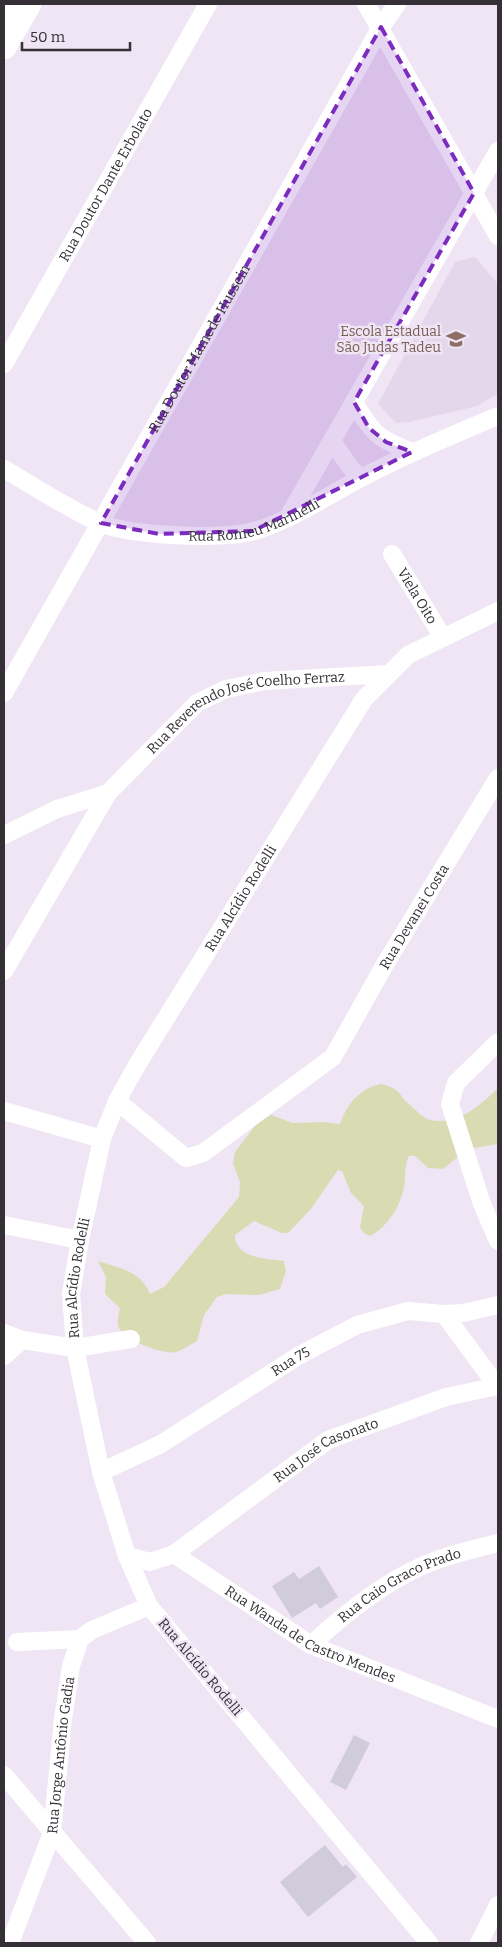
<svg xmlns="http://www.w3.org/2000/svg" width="502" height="1947" font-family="Bitter,serif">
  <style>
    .built { fill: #e5d7eb }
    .green { fill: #d9dbb2 }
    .building { fill: #d1ccdc }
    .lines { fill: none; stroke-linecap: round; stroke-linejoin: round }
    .street { stroke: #fff; stroke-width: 18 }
    .secondary { stroke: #fff; stroke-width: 25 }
    .primary { stroke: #fff; stroke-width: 28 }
    .marked { fill: #7b2cbf; fill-opacity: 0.2; stroke: #7b2cbf; stroke-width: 4; stroke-dasharray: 10 6; stroke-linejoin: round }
    .labels { text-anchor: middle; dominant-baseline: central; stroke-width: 5; stroke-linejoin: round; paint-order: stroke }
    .street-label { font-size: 14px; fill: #343036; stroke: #efe5f4 }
    .education-label { font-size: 14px; fill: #785e54; stroke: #efe5f4; text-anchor: end }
  </style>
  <rect width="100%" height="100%" fill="#efe5f4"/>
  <polygon class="built" points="475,257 498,284 498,393 477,406 409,422 396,423 378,404 455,262"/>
  <path class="green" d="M381,1084C404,1090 396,1094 411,1106C416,1110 424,1119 430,1120C457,1126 481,1105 498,1088V1144L468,1149L443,1169L428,1168L415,1156H409C404,1166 406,1176 404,1187C399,1209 389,1224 371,1236L365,1234L360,1228L364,1206L351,1193L342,1171L338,1170L310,1210L288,1233H282L254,1221L235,1235C235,1258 266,1259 284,1261L286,1271L280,1289L259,1295L226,1294L217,1297L204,1315L197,1341C191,1344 183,1350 176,1352C163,1355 124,1340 119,1328C116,1321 119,1315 120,1308L105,1294L106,1277L98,1261C121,1269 140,1270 150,1294L164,1287L239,1197L240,1182L233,1163L235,1152L258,1122L271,1115L293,1123L323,1122L340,1124C347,1104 360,1088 381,1084Z"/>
  <g class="building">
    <polygon points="319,1566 338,1597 320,1609 316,1603 292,1618 272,1586 294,1572 299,1579"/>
    <polygon points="354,1735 370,1743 346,1790 330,1782"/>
    <polygon points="325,1845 343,1867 346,1864 357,1877 308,1917 280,1882"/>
  </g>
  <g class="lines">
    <g class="street">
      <polyline points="366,4 498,236"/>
      <path id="s1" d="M4,364L208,4"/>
      <path d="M354,402C373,434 378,439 412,452"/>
      <polyline points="332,441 350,467 361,478"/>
      <path id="s2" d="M4,469C35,487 67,508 100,523C131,536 222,540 254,531C293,520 328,495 363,477C407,454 452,435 498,416"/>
      <polyline points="288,517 498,151"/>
      <path id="s3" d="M392,554L442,636"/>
      <path id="s4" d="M4,693L381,27L397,4"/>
      <path id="s5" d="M4,835L57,809L108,793L197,703L226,689L265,681L388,674"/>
      <polyline points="4,971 108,793"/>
      <polyline points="498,1042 456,1083 450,1104 482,1204 498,1241"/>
      <path id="s6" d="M117,1101L186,1158L203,1153L333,1057L384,966L498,778"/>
      <polyline points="4,1111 102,1139"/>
      <polyline points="4,1225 80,1240"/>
      <polyline points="444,1314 497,1386"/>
      <polyline points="4,1333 22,1340 75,1348 131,1339"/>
      <polyline points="4,1356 22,1340"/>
      <path id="s7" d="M101,1472L161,1444L298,1356L357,1325L408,1311L444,1314L463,1313L498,1305"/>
      <path id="s8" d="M174,1554L328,1440L446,1397L498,1386"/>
      <path id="s9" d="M127,1556L150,1562L174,1554L311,1645L498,1719"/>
      <polyline points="17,1642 80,1639"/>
      <path id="s10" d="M311,1645C344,1614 381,1584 424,1565C448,1555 473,1549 498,1543"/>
      <polyline points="4,1775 147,1943"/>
      <path id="s11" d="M10,1943L52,1833L63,1719L71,1666L80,1639L92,1630L149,1606"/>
      <path id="s12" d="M429,1943L149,1606L127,1556L101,1472L75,1348L71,1294L80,1240L102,1139L117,1101L137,1065L364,699L408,655L498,611"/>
      <polyline points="479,1943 498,1905"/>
    </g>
    <polyline class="secondary" points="4,47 29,4"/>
    <polyline class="primary" points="4,10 9,4"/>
  </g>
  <path class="marked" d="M381,27L474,193L354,402L369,428L386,442L412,452L253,531L159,534L101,523Z"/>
  <defs>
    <symbol id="school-bare" viewBox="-9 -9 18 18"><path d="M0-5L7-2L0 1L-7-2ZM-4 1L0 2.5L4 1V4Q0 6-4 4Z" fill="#8d6e63" stroke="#efe5f4" stroke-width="2.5" paint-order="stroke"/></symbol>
  </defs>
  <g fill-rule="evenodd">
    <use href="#school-bare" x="442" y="325" width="28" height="28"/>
  </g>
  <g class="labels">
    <g class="street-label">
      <text stroke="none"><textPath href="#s1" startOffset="206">Rua Doutor Dante Erbolato</textPath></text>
      <text stroke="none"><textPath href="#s4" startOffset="396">Rua Doutor Mamede Hussein</textPath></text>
      <text stroke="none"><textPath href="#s2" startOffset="268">Rua Romeu Marinelli</textPath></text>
      <text stroke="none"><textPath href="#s3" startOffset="49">Viela Oito</textPath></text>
      <text stroke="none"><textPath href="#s5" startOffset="281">Rua Reverendo José Coelho Ferraz</textPath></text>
      <text stroke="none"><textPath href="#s12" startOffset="1198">Rua Alcídio Rodelli</textPath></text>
      <text stroke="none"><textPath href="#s6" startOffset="431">Rua Devanei Costa</textPath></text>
      <text stroke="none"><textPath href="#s12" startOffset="778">Rua Alcídio Rodelli</textPath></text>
      <text stroke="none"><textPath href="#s7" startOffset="220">Rua 75</textPath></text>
      <text stroke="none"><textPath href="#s8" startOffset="185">Rua José Casonato</textPath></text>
      <text stroke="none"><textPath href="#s10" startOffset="108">Rua Caio Graco Prado</textPath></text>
      <text stroke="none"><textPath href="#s9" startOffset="208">Rua Wanda de Castro Mendes</textPath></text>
      <text transform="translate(200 1667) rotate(50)">Rua Alcídio Rodelli</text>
      <text stroke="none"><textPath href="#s11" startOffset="196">Rua Jorge Antônio Gadia</textPath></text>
    </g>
    <g class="education-label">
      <text x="441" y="331">Escola Estadual<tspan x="441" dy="16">São Judas Tadeu</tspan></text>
    </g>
  </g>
  <rect width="502" height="1947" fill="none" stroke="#343036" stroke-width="10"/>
  <path d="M22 42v8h108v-8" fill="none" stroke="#343036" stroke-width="2.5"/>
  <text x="30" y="42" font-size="15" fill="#343036" stroke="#efe5f4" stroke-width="4" paint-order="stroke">50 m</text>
</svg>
